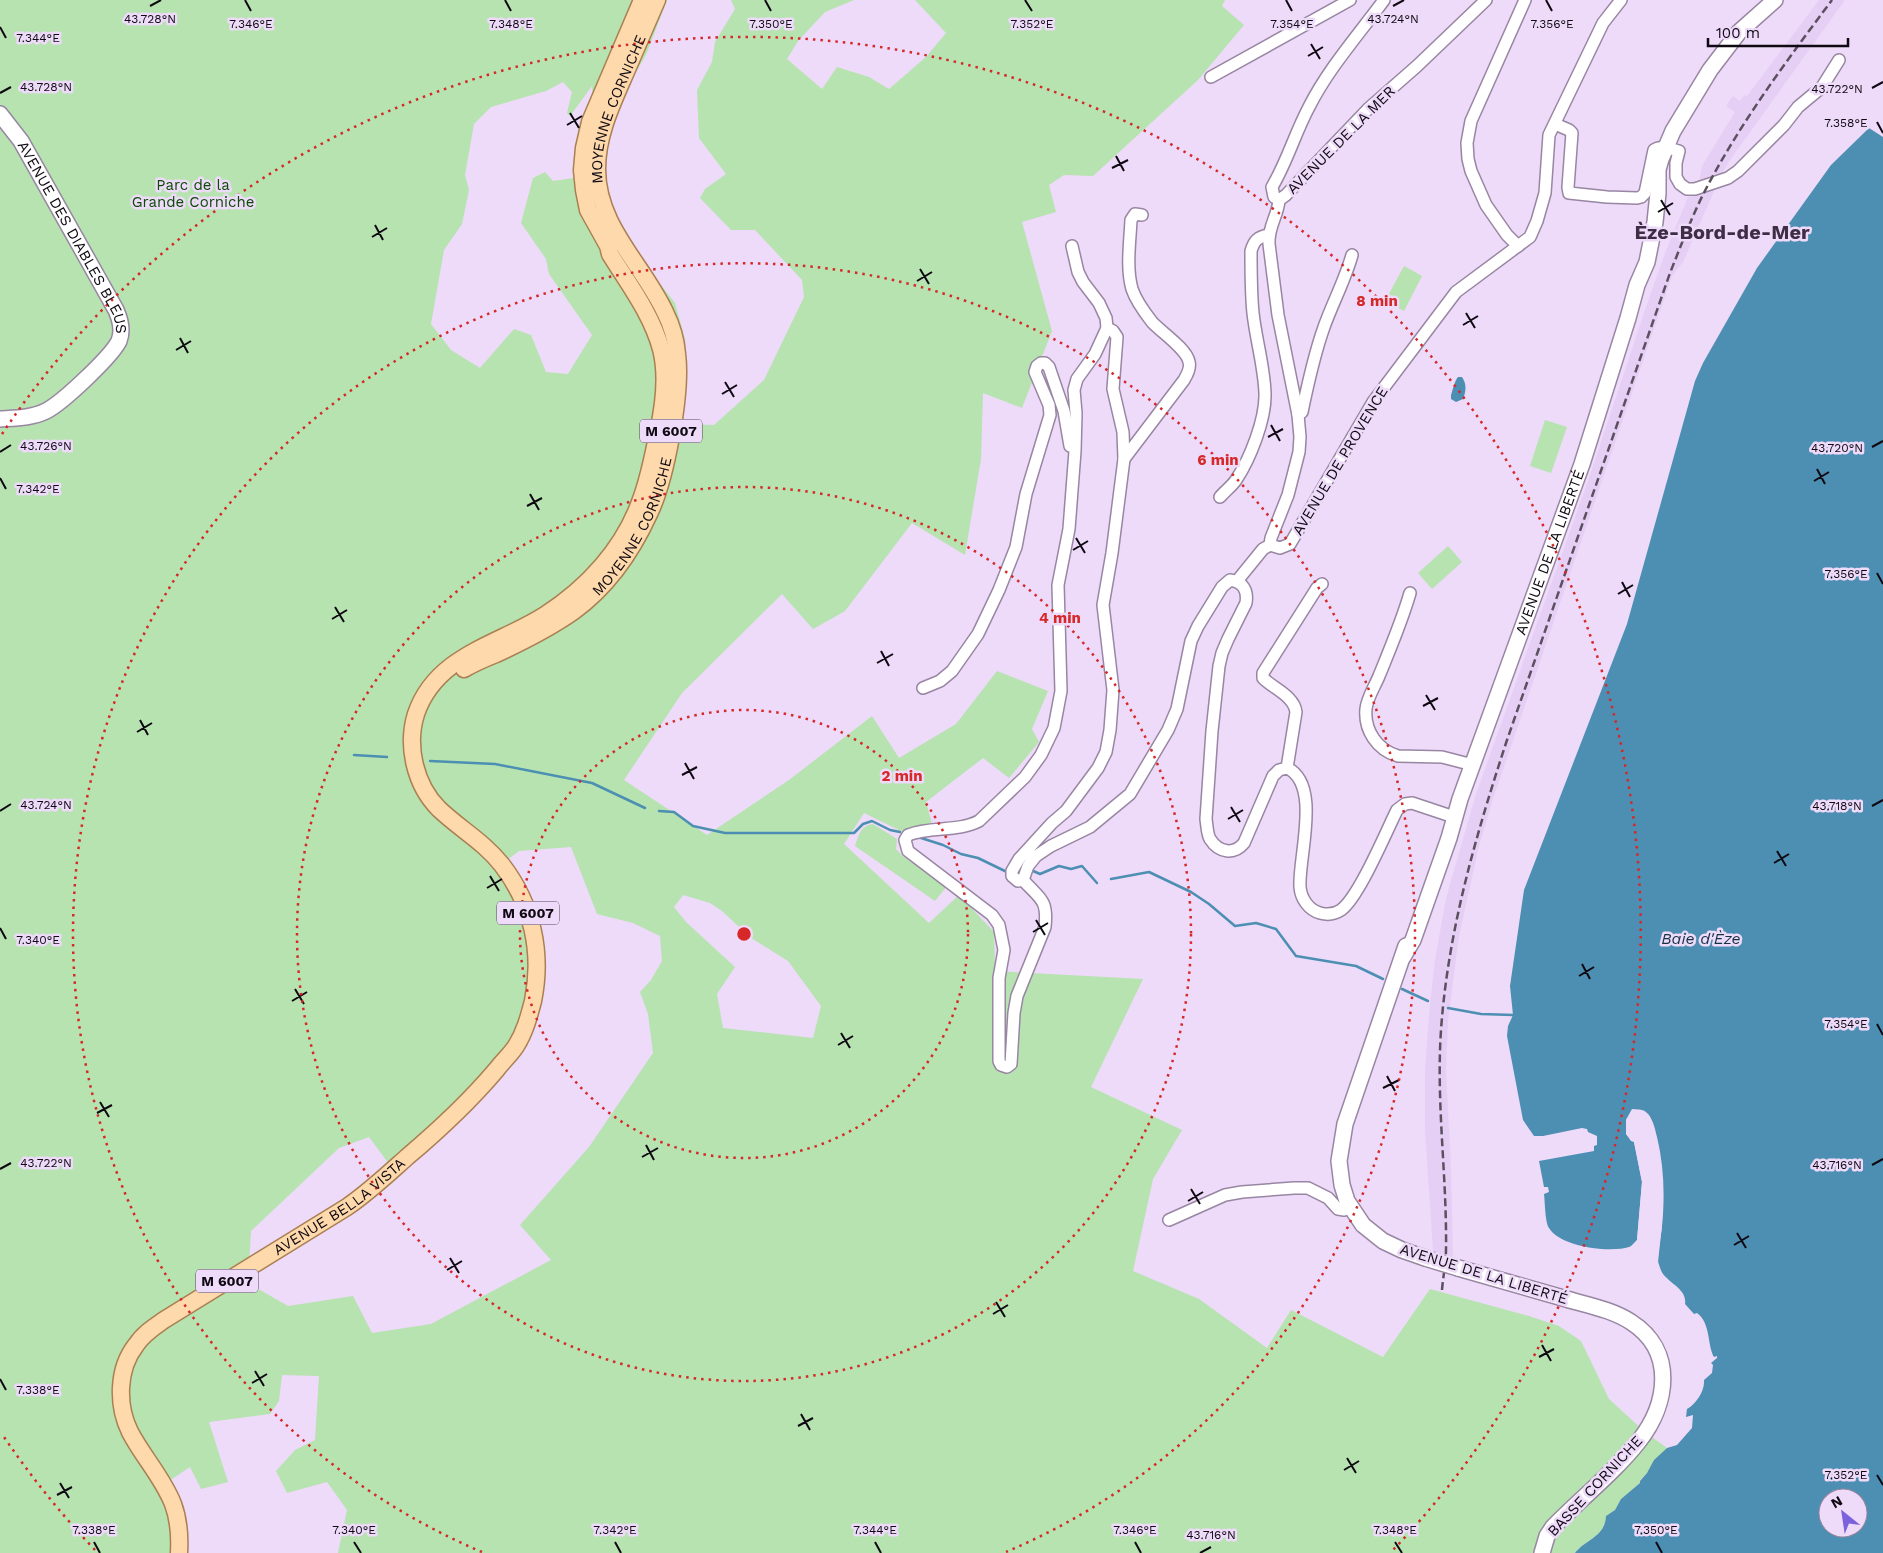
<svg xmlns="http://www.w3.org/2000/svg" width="1883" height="1553" font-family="'Work Sans',sans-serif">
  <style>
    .built { fill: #e6cff5 }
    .green { fill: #b6e3b0; fill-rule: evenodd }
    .water { fill: #4c8fb2; fill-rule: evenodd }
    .pier { fill: #eedaf9 }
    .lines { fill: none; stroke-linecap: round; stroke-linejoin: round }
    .stream { stroke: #4c8fb2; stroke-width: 2.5 }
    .minor-casing { stroke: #9886a2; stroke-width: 14 }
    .secondary-casing { stroke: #9886a2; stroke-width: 18 }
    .primary-casing { stroke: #aa7f52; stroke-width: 19 }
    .minor { stroke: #fff; stroke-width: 11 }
    .secondary { stroke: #fff; stroke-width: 15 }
    .primary { stroke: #fed9ac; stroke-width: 16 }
    .rail { stroke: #5b5060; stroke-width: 2.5; stroke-dasharray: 8 4; stroke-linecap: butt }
    .secondary-bridge-casing { stroke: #9886a2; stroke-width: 18; stroke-linecap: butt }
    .secondary-bridge { stroke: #fff; stroke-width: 15 }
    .ticks { fill: none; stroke: #0f0912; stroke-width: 2 }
    .ring { fill: none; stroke: #d62828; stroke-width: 2.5; stroke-dasharray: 2.5 5 }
    .labels { text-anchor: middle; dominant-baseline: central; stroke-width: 5; stroke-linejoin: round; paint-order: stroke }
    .shield { fill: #eedaf9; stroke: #524857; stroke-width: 1 }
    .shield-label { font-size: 14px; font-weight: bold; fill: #0f0912 }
    .street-label { font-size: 15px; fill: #0f0912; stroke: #eedaf9 }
    .park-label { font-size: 15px; fill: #0b4b04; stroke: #eedaf9 }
    .water-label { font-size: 16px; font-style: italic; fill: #133242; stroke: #eedaf9 }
    .district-label { font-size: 20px; font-weight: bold; fill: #3d2e46; stroke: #eedaf9 }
    .ticks-label { font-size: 12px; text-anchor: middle; fill: #0f0912; stroke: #eedaf9; stroke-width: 5; stroke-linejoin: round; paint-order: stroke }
    .centre { fill: #d62828; stroke: #eedaf9; stroke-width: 2.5 }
    .ring-label { font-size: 15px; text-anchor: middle; font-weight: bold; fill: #d62828; stroke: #eedaf9; stroke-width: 5; stroke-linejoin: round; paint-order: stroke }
  </style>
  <rect width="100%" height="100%" fill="#eedaf9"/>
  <g class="built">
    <polygon points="1819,0 1845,0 1730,160 1719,178 1696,184 1700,178 1702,166 1735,112 1726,106 1733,96 1740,101 1744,95 1747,96"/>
    <polygon points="1715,189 1683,262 1672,276 1492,802 1479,846 1459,936 1448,1021 1446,1070 1451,1168 1453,1257 1433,1251 1425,1130 1425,1072 1429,1014 1435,960 1446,898 1476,794 1588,481 1650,295 1667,248 1688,197"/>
  </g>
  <g class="green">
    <path d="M0,0H667L646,55L618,103L610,128L606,154V185L612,217L623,236L675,303L685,339L686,385L678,424L714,425L764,380L804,297L802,280L755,230H731L700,198L705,189L726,174L699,138L697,90L712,62L715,42L735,9L731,0H854L825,12L798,41L787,59L822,89L837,67L869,77L889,89L926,57L946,33L915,0H1225L1222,6L1244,25L1198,80L1093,176L1064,175L1049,185L1056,212L1022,222L1052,331L1022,408L983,393L981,459L965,555L912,523L845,611L813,629L782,594L682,693L624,780L707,835L789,780L872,716L899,758L956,724L997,671L1048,691L1032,729L1039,742L1009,778L983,758L926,802L932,824L903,832L864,813L844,844L929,923L959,895L994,932L995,971L1143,979L1091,1087L1182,1130L1153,1179L1133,1271L1199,1299L1267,1348L1291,1310L1383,1357L1430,1289L1529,1316L1559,1326L1581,1341L1609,1399L1645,1432L1667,1448L1654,1461L1647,1473L1640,1480V1483L1621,1499L1615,1510L1606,1516C1605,1537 1586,1539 1575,1553H338L347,1510L327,1482L287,1493L276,1471L295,1450L315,1440L319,1376L282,1375L279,1401L270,1414L209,1422L228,1482L201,1489L190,1467L157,1489L171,1524L170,1553H0ZM563,82L572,92L567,113L570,116L592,86L593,101L578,135L574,178L553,181L545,172L533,178L521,223L546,259L549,274L592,335L568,374L546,372L531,335L514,329L480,368L451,350L431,324L444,250L462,224L469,190L465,175L474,124L491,107L546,91ZM571,847L597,914L633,923L660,936L662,961L651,980L640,992L648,1014L653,1053L589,1147L520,1225L551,1260L431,1324L372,1333L353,1296L288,1306L248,1283L251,1231L339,1148L369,1137L389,1164C424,1133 459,1102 490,1067C497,1059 505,1052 510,1044C537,1004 536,938 515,897C510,887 502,878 495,869L519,851ZM683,895L710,903L722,911L751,938L788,961L821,1006L813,1038L723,1028L717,994L735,967L686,922L674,907Z"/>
    <polygon points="1404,266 1422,276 1404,311 1385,301"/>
    <polygon points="1545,420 1567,427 1551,473 1530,466"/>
    <polygon points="1448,546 1462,562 1432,589 1418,573"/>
    <path d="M873,824L897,839L896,849L904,857L947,886L935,901L855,846C859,835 860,826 873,824Z"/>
  </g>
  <g class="water">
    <path d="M1869,128L1883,137V1553H1575C1586,1539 1605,1537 1606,1516L1615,1510L1621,1499L1640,1483V1481L1647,1473L1654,1460L1667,1448L1677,1445L1692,1428L1693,1415L1686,1417L1687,1409C1696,1404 1705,1391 1704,1380L1712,1373L1713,1365L1711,1363L1717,1358V1356L1714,1357C1707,1345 1711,1323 1697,1313L1694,1314L1685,1304C1688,1285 1658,1282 1658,1260C1658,1249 1661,1237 1662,1226C1665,1196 1664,1166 1657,1137C1655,1129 1653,1118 1646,1112C1642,1109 1637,1110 1632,1110L1626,1120V1134L1634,1142L1642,1182L1637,1240C1635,1243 1633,1246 1629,1247C1610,1253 1560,1247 1549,1228C1545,1222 1545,1202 1544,1194L1549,1192L1548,1187H1544L1539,1161L1594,1151V1146L1597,1145V1136L1588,1132L1587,1129L1582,1128L1543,1136H1534L1523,1120L1507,1036L1508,1026L1513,1015L1510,986L1524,890L1627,624L1695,381L1703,363L1757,268L1831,165ZM1828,1498H1858V1528H1828Z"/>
    <path d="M1458,377H1462C1467,384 1466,392 1463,399L1456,402L1451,399V395C1453,389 1455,380 1458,377Z"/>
  </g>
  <polygon class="pier" points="1632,1109 1642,1110 1649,1115 1658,1143 1663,1184 1662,1225 1658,1262 1663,1276 1660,1275 1655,1262 1660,1225 1661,1184 1659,1160 1650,1123 1647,1116 1641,1112 1633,1112 1628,1120 1629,1133 1636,1142 1644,1182 1640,1240 1634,1247 1630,1247 1637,1240 1642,1182 1634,1142 1631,1141 1626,1134 1626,1120"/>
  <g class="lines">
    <g class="stream">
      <polyline points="354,755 387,757"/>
      <polyline points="430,761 495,764 592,783 645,808"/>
      <polyline points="659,811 674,812 693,826 725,833 854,833 863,824 872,821 890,830 900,832"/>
      <polyline points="918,837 943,845 961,854 978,858 1009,873"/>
      <polyline points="1031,870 1040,874 1059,866 1071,869 1082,866 1097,883"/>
      <polyline points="1111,879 1149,872 1191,892 1209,904 1235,926 1256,923 1276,929 1296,956 1356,966 1383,979"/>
      <polyline points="1402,989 1428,1001"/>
      <polyline points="1448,1008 1481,1014 1513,1015"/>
    </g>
    <defs>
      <g id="minor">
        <path d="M1384,0C1359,34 1328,69 1309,107C1295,133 1287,162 1272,187L1274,197L1279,200L1286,195L1368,109L1417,66L1486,0"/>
        <polyline points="1211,77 1350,0"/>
        <path d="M1555,124L1569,130L1572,133L1568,187L1569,193L1607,197L1637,198L1641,197L1645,193L1654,150C1662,145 1670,149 1679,151L1676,163V177L1680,184L1687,189H1695L1728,178L1738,171L1784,125L1798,107L1822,87L1839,60"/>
        <path d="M1279,200C1278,216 1268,226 1269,244L1278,315L1298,415L1300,437L1299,452L1288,495L1271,538L1270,545L1280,548L1290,544L1373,402L1456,292L1530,237L1537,221L1545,193L1549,135L1603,23L1621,0"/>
        <polyline points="1518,246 1507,235 1486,205 1471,171 1468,159 1467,143 1471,121 1525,0"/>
        <path d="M1107,328L1113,331L1117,337L1113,389L1123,432L1124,459L1112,553L1103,605L1113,690L1110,730L1106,752L1098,768L1066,811L1052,823L1019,859L1012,871V876L1018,881L1023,880L1028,866L1036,856L1051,846L1090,827L1130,794L1168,730L1177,709L1191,641L1198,626L1222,587L1230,580C1243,582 1248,590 1246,603L1228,639L1222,653L1219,666L1212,731L1206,819C1207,825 1207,834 1210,839C1219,853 1234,855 1244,843L1273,776L1279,770L1287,768C1322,784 1298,858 1300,887C1301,899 1309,910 1320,913C1327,915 1335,914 1341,910C1359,897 1386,832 1397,810L1405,804L1412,803L1454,817"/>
        <path d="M1298,415L1302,412C1308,383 1314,355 1324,327C1333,302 1345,280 1352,255"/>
        <path d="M1124,459L1184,380C1187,375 1191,368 1189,362C1187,349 1161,332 1152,322C1145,313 1136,301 1132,289C1126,268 1130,242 1131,220L1135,214L1142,215"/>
        <path d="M1220,497C1225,491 1232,486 1236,480C1250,459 1266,419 1265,393C1264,366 1256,340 1253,313C1251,293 1251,272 1251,251C1254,241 1257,237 1269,235"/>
        <polyline points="1237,581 1263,549 1270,545"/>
        <path d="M1410,593C1402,621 1390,649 1379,676C1375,686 1367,698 1366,709C1364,730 1377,750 1398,756L1442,757L1473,765"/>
        <polyline points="923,688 940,681 952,671 978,634 999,590 1016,547 1026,494 1050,415 1049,405 1035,372 1037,366 1041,363 1045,363 1049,367 1064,411 1070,446"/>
        <path d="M1287,768L1296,712C1294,696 1274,689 1263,678V673L1317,588L1322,584"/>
        <path d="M1023,880C1040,899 1048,899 1045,927L1017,996L1014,1013L1011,1064L1007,1067L1001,1065L999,1061V978L1004,950L999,925L992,915L908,851L905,840L908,835C931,826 958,832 979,821L1025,777L1041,755L1054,728L1061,691L1058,585L1069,529L1075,451L1076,413L1074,390L1077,379L1095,354L1107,328L1106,318L1099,303L1083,282L1078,272L1072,246"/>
        <polyline points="1169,1220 1225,1195 1242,1192 1294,1188 1308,1188 1328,1198 1338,1209 1344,1210 1351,1208"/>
      </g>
      <g id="secondary">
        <path id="s1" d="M0,114L21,141L116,310C120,319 123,331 119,341C111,357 62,403 46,411C32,418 15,418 0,419"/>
        <polyline points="1655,180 1661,159 1673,131 1710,70 1739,32 1775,0"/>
        <polyline points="1406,946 1345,1124 1339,1161 1342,1185 1347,1201 1363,1225 1383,1241 1402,1250 1425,1258"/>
        <path id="s2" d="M1403,957L1413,940L1449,838L1460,799L1582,464L1628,318L1637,285L1647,262L1655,222L1658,193V172"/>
        <path d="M1458,1268C1493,1278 1528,1288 1563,1298C1586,1305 1611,1309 1631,1322C1676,1351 1668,1404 1639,1441C1614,1473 1581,1498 1553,1527L1547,1536L1542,1553"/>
      </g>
      <g id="primary">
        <path id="s3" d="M464,669C474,663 486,658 496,654C522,642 550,628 574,611C607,587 632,551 649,514C666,479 682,392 677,354C676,340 671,324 665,312C642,263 597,226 597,169C597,135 612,104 625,74C636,49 646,25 657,0"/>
        <path id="s4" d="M179,1553C180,1536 179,1520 173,1504C163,1478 143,1457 130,1432C117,1406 117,1369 136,1345C143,1334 154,1327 164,1320L347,1207C369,1192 388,1174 407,1157C439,1130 470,1101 497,1069C503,1061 511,1054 516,1046C525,1032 529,1016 533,1001C543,952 532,904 502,865C484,842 460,829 439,809C415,785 406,746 416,714C436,655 498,645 545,615C587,588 623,549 640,502C649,479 653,456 658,432C664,405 668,376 661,349C651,313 629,285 610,254L608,246L588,210L584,190L582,170L584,148L590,122L642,0"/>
      </g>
    </defs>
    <use href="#minor" class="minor-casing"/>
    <use href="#secondary" class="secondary-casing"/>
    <use href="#primary" class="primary-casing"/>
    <use href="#minor" class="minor"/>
    <use href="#secondary" class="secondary"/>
    <use href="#primary" class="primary"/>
    <path class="rail" d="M1442,1290C1443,1277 1446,1263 1446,1249C1447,1176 1436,1103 1441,1030C1448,930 1476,835 1507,740L1670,273C1682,243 1693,213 1708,185C1743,119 1788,59 1832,0"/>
    <defs>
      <polyline id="secondary-bridge" points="1425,1258 1458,1268"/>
    </defs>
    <use href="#secondary-bridge" class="secondary-bridge-casing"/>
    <use href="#secondary-bridge" class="secondary-bridge"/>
  </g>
  <path class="ticks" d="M245,0L251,11M505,0L511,11M765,0L771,11M1025,0L1032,11M1286,0L1292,11M1546,0L1552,11M150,6L161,0M1393,6L1404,0M0,27L6,38M1311,44L1320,59M1308,56L1323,47M1872,88L1883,82M0,93L11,87M570,113L579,128M1877,122L1883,133M567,125L582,116M1116,156L1124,171M1112,168L1128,160M1661,200L1670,215M1658,212L1673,203M375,225L383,240M372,237L387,228M920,269L929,284M917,281L932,272M1466,313L1475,328M1463,325L1478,316M180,338L188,353M176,350L191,341M725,382L734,397M722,394L737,385M1271,425L1280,441M1268,437L1283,429M1872,447L1883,441M0,452L11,445M1817,469L1825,484M0,478L6,489M1814,481L1829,472M530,494L539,510M527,506L542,498M1076,538L1085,553M1073,550L1088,541M1877,573L1883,584M1622,582L1630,597M1618,594L1633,585M335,607L344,622M332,619L347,610M881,651L889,666M877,663L893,654M1426,695L1435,710M1423,706L1438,698M140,720L148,735M137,732L152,723M685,763L694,779M682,775L697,767M1872,806L1883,800M1231,807L1240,822M0,811L11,804M1228,819L1243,810M1777,851L1786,866M1774,863L1789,854M490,876L499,891M487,888L502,879M1036,920L1045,935M0,928L6,939M1033,932L1048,923M1582,964L1590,979M1579,976L1594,967M295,989L304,1004M292,1001L307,992M1877,1024L1883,1035M841,1033L850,1048M838,1045L853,1036M1387,1076L1395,1091M1383,1088L1399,1080M100,1102L109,1117M97,1113L112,1105M646,1145L654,1160M642,1157L658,1148M1872,1165L1883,1159M0,1169L11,1163M1191,1189L1200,1204M1188,1201L1203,1192M1737,1233L1746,1248M1734,1245L1749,1236M450,1258L459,1273M447,1270L462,1261M996,1302L1005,1317M993,1314L1008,1305M1542,1345L1551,1361M1539,1357L1554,1349M255,1371L264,1386M0,1379L6,1390M252,1383L267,1374M801,1414L810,1430M798,1426L813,1418M1347,1458L1356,1473M1344,1470L1359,1461M1877,1475L1883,1485M60,1483L69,1498M57,1495L72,1487M94,1542L100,1553M354,1542L361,1553M615,1542L621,1553M875,1542L881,1553M1135,1542L1141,1553M1395,1542L1402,1553M1656,1542L1662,1553M1200,1553L1211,1547"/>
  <g class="ring">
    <circle cx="744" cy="934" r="224"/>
    <circle cx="744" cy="934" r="447"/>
    <path d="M482 1552A671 671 0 1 1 1006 1552"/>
    <path d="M95 1550A895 895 0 0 1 2 1434M2 434A895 895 0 1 1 1393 1550"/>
  </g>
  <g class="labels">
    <g class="shield">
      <rect x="640" y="419.5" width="62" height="23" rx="4"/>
      <rect x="497" y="901.5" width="62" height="23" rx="4"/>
      <rect x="196" y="1269.5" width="62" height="23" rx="4"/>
    </g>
    <g class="shield-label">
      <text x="671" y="431">M 6007</text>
      <text x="528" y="913">M 6007</text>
      <text x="227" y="1281">M 6007</text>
    </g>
    <g class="street-label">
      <text stroke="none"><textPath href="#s3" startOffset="680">MOYENNE CORNICHE</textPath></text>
      <text transform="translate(1341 140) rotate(-45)">AVENUE DE LA MER</text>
      <text stroke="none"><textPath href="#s1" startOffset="144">AVENUE DES DIABLES BLEUS</textPath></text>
      <text transform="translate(1340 461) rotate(-59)">AVENUE DE PROVENCE</text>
      <text stroke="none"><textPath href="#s3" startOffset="230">MOYENNE CORNICHE</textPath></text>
      <text stroke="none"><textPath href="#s2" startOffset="431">AVENUE DE LA LIBERTÉ</textPath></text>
      <text stroke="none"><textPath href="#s4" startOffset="472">AVENUE BELLA VISTA</textPath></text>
      <text transform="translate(1484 1274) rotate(17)">AVENUE DE LA LIBERTÉ</text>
      <text transform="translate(1595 1486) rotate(-47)">BASSE CORNICHE</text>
    </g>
    <g class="park-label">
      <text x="193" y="185">Parc de la<tspan x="193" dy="17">Grande Corniche</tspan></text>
    </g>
    <g class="water-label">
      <text x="1701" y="938">Baie d'Èze</text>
    </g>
    <g class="district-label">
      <text x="1722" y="232">Èze-Bord-de-Mer</text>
    </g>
  </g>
  <g class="ticks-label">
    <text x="150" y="23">43.728°N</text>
    <text x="1393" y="23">43.724°N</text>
    <text x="251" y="28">7.346°E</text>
    <text x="511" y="28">7.348°E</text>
    <text x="1032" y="28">7.352°E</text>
    <text x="771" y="28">7.350°E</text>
    <text x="1292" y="28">7.354°E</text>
    <text x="1552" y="28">7.356°E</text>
    <text x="38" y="42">7.344°E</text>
    <text x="46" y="91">43.728°N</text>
    <text x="1837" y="93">43.722°N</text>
    <text x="1846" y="127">7.358°E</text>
    <text x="46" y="450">43.726°N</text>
    <text x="1837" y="452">43.720°N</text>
    <text x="38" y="493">7.342°E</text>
    <text x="1846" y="578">7.356°E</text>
    <text x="46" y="809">43.724°N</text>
    <text x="1837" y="810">43.718°N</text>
    <text x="38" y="944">7.340°E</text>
    <text x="1846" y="1028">7.354°E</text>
    <text x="46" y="1167">43.722°N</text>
    <text x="1837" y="1169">43.716°N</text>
    <text x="38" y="1394">7.338°E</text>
    <text x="1846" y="1479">7.352°E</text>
    <text x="94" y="1534">7.338°E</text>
    <text x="354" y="1534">7.340°E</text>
    <text x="615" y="1534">7.342°E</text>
    <text x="875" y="1534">7.344°E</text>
    <text x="1135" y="1534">7.346°E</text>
    <text x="1395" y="1534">7.348°E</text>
    <text x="1656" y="1534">7.350°E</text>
    <text x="1211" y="1539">43.716°N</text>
  </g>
  <circle cx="744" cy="934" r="8" class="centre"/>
  <g class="ring-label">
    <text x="1377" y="306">8 min</text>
    <text x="1218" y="465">6 min</text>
    <text x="1060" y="623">4 min</text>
    <text x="902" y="781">2 min</text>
  </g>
  <g transform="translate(1843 1513) rotate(330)"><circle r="24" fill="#eedaf9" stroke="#95869d"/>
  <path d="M0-4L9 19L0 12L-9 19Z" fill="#7c61dc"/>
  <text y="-8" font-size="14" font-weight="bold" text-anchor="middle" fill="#0f0912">N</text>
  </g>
  <path d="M1708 38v8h140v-8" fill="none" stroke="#0f0912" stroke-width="2.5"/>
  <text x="1716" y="38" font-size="15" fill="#0f0912" stroke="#eedaf9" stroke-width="4" paint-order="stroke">100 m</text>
</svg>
